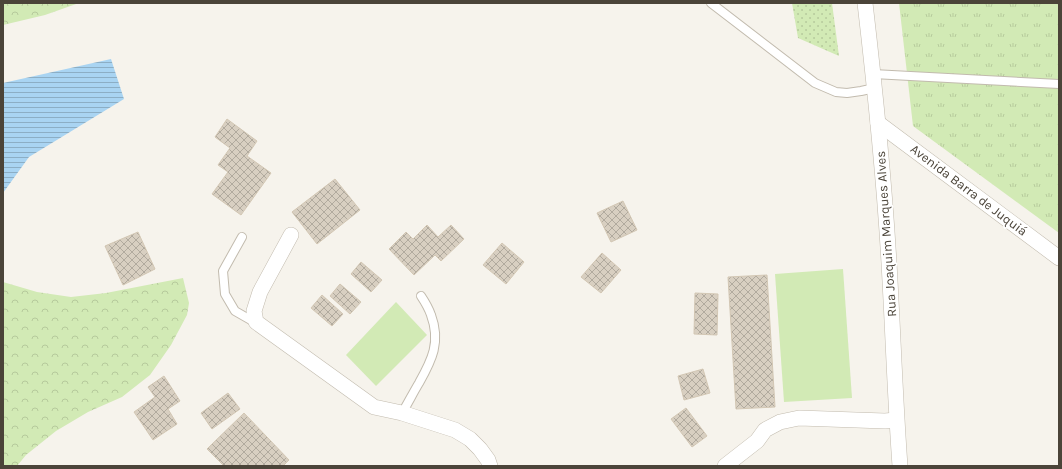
<svg xmlns="http://www.w3.org/2000/svg" width="1062" height="469" font-family="Karla,sans-serif">
  <style>
    .grass { fill: url(#grass-dots) }
    .forest { fill: url(#forest-crowns) }
    .park { fill: url(#park-tufts) }
    .garden { fill: #d2eab5 }
    .water { fill: url(#water-rules) }
    .building { fill: url(#building-cross-hatch); stroke: #d3c7b4 }
    .lines { fill: none; stroke-linecap: round; stroke-linejoin: round }
    .lane-casing { stroke: #c2bbae; stroke-width: 10 }
    .street-casing { stroke: #c2bbae; stroke-width: 16 }
    .lane { stroke: #fff; stroke-width: 8 }
    .street { stroke: #fff; stroke-width: 15 }
    .labels { text-anchor: middle; dominant-baseline: central; stroke-width: 3.5; stroke-linejoin: round; paint-order: stroke }
    .street-label { font-size: 13px; fill: #4b4439; stroke: #fff }
  </style>
  <defs>
    <pattern id="grass-dots" width="8" height="8" patternUnits="userSpaceOnUse"><rect width="8" height="8" fill="#d2eab5"/><path d="M2 2h.1M6 6h.1" fill="none" stroke="#b6ca9c" stroke-width="1.8" stroke-linecap="round"/></pattern>
    <pattern id="forest-crowns" width="20" height="18" patternUnits="userSpaceOnUse"><rect width="20" height="18" fill="#d2eab5"/><path d="M2 6a3 3 0 1 1 6 0M12 15a3 3 0 1 1 6 0" fill="none" stroke="#b6ca9c"/></pattern>
    <pattern id="park-tufts" width="24" height="20" patternUnits="userSpaceOnUse"><rect width="24" height="20" fill="#d2eab5"/><path d="M3 7l-1-3M5 7V3M7 7l1-3M15 17l-1-3M17 17v-4M19 17l1-3" fill="none" stroke="#b6ca9c"/></pattern>
    <pattern id="water-rules" width="6" height="5" patternUnits="userSpaceOnUse"><rect width="6" height="5" fill="#a9d4f2"/><path d="M0 2.5h6" fill="none" stroke="#8caec5"/></pattern>
    <pattern id="building-cross-hatch" width="8" height="8" patternUnits="userSpaceOnUse"><rect width="8" height="8" fill="#d8cfc1"/><path d="M0 0l8 8M0 8l8-8" fill="none" stroke="#b1aa9e"/></pattern>
  </defs>
  <rect width="100%" height="100%" fill="#f6f3ec"/>
  <polygon class="grass" points="792,3 832,3 839,56 798,38"/>
  <g class="forest">
    <polygon points="3,3 79,3 45,15 3,25"/>
    <polygon points="183,278 189,303 187,315 171,345 150,375 122,397 88,412 56,431 26,455 17,466 3,466 3,282 37,292 71,297 106,293"/>
  </g>
  <polygon class="park" points="899,3 1059,3 1059,233 913,126"/>
  <g class="garden">
    <polygon points="843,269 852,398 784,402 775,274"/>
    <polygon points="396,302 427,335 376,386 346,355"/>
  </g>
  <polygon class="water" points="111,59 124,99 29,157 3,193 3,83"/>
  <g class="building">
    <polygon points="227,119 257,141 247,156 271,173 241,215 212,194 228,172 218,165 230,148 215,137"/>
    <polygon points="335,179 360,210 317,244 292,212"/>
    <polygon points="623,201 637,230 611,242 597,213"/>
    <polygon points="427,225 438,237 451,225 464,239 441,261 435,255 414,275 389,249 406,232 413,239"/>
    <polygon points="138,232 155,269 123,285 105,246"/>
    <polygon points="502,243 524,262 506,284 483,265"/>
    <polygon points="602,253 621,270 601,293 581,277"/>
    <polygon points="361,262 382,280 371,292 351,274"/>
    <polygon points="767,275 775,407 736,409 728,277"/>
    <polygon points="340,284 361,302 350,314 330,296"/>
    <polygon points="695,293 718,294 717,335 694,334"/>
    <polygon points="322,295 343,314 332,326 311,308"/>
    <polygon points="703,369 710,393 684,400 678,376"/>
    <polygon points="164,376 180,401 168,409 177,424 153,440 134,412 155,397 148,387"/>
    <polygon points="228,393 240,409 212,429 201,413"/>
    <polygon points="686,408 707,436 692,447 671,419"/>
    <polygon points="244,413 289,460 283,466 224,466 207,449"/>
  </g>
  <g class="lines">
    <defs>
      <g id="lane">
        <polyline points="711,3 815,83 836,92 847,93 861,91 875,88"/>
        <polyline points="873,74 1059,84"/>
        <polyline points="242,237 223,271 225,294 235,311 256,323"/>
        <path d="M402,413C408,403 413,393 419,383C432,360 441,342 431,315C429,309 425,302 421,296"/>
      </g>
      <g id="street">
        <path d="M865,3C875,89 884,176 889,263C893,331 895,398 900,466"/>
        <polyline points="878,123 1059,258"/>
        <polyline points="291,235 260,292 254,311 256,322 374,407 402,413 455,430 470,439 480,449 488,460 490,466"/>
        <polyline points="725,466 757,441 765,430 780,422 799,418 885,421 896,420"/>
      </g>
    </defs>
    <use href="#lane" class="lane-casing"/>
    <use href="#street" class="street-casing"/>
    <use href="#lane" class="lane"/>
    <use href="#street" class="street"/>
  </g>
  <g class="labels">
    <g class="street-label">
      <text transform="translate(969 190) rotate(37)">Avenida Barra de Juquiá</text>
      <text transform="translate(886 234) rotate(-94)">Rua Joaquim Marques Alves</text>
    </g>
  </g>
  <rect width="1062" height="469" fill="none" stroke="#4b4439" stroke-width="8"/>
</svg>
